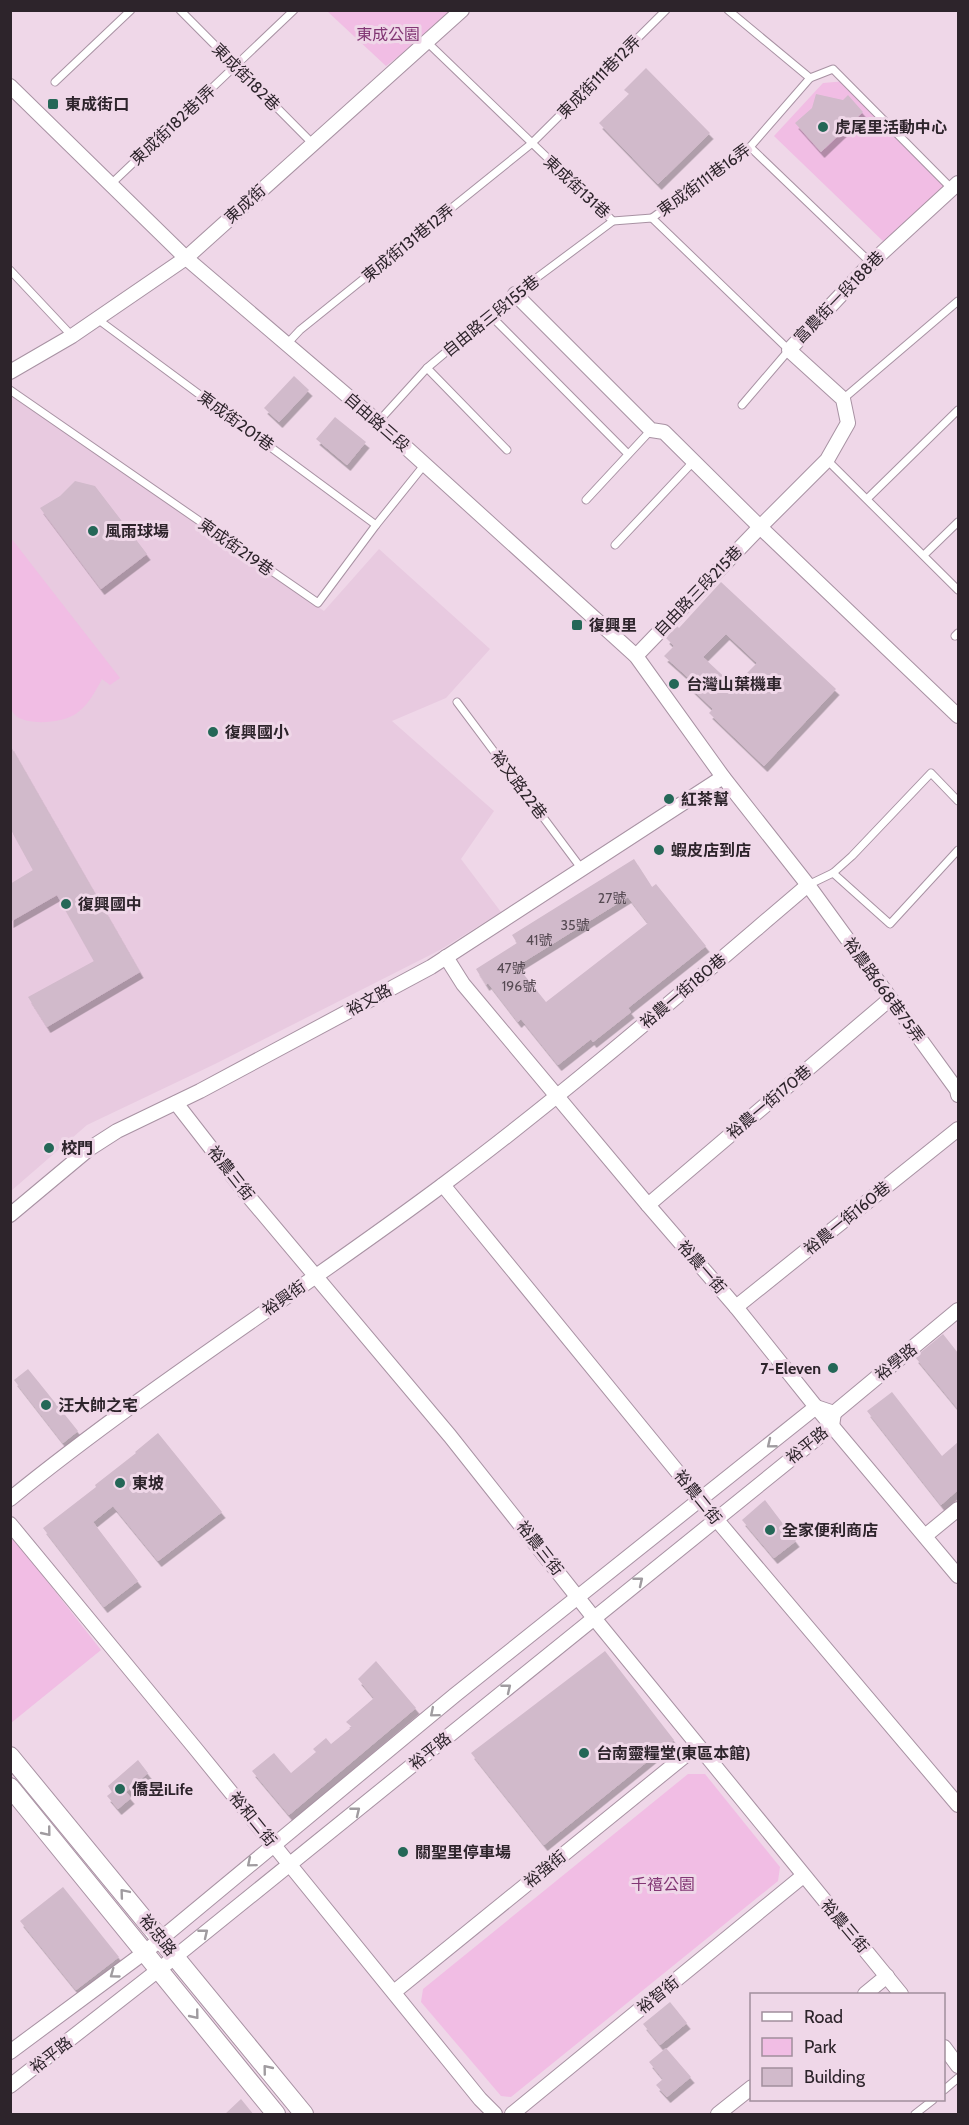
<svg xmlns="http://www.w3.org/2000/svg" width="969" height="2125" font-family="Cabin,'Noto Sans TC',sans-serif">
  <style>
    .built { fill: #e8cae0 }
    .green { fill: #f1bde4 }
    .building { fill: #d1bacb; fill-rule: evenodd; filter: url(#shadow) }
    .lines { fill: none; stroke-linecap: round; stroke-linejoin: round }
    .lane-casing { stroke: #a892a3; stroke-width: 9 }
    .street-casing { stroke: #a892a3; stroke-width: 16 }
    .secondary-casing { stroke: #a892a3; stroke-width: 20 }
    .lane { stroke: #fff; stroke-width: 7 }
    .street { stroke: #fff; stroke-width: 14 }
    .secondary { stroke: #fff; stroke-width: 18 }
    .oneway { stroke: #a09ca0 }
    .poi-dot { fill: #246757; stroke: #efd7e8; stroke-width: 2 }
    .labels { text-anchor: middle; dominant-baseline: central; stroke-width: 6; stroke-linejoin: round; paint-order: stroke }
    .number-label { font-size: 14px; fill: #564a53 }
    .park-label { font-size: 16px; fill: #823674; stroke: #efd7e8 }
    .street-label { font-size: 16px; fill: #2d242b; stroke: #efd7e8 }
    .poi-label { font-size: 16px; font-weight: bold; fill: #2d242b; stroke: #efd7e8; text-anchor: start }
  </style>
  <defs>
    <filter id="shadow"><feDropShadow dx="3.5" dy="6" stdDeviation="0" flood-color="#0004"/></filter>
  </defs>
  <rect width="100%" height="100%" fill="#efd7e8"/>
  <polygon class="built" points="11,394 324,611 379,549 490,649 446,698 392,721 494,811 461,859 501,912 440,950 215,1064 87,1125 11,1191"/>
  <g class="green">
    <polygon points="327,11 457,11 386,66"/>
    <polygon points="846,81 950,182 886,244 774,136 823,83"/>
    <path d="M11,538L120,678L110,685L102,679C95,692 89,704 77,713C64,723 29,726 16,716C14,714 12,711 11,708Z"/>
    <polygon points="11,1535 101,1650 11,1723 10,1723"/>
    <polygon points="688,1774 705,1774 780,1867 778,1881 511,2097 501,2096 421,2002 423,1989"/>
  </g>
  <g class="building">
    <polygon points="646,68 710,133 658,184 599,123 629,94 624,90"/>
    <polygon points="816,94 843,100 848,95 863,112 821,152 795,123 812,108"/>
    <polygon points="294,376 309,390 279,422 264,408"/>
    <polygon points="335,417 366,442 347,465 316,439"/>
    <polygon points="75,481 95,486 147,554 101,589 40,508 60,496"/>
    <path d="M721,582L836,689L764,766L709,713L713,709L688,685L692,681L664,656L674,646L666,638L677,626L679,628ZM726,634L757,663L734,686L703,657Z"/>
    <polygon points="10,745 140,972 47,1027 28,997 94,961 57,895 10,922 10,884 33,870 10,828"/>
    <path d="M634,859L652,887L656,884L706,946L628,1008L631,1012L593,1042L591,1039L558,1065L521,1019L518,1022L488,983L486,985L476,969L517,943L512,935ZM628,897L648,923L546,1002L517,966Z"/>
    <polygon points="943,1334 958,1353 958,1409 915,1357"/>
    <polygon points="28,1369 78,1431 63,1443 14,1380"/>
    <polygon points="892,1392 942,1456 958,1442 958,1490 941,1505 867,1411"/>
    <polygon points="158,1433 222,1512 158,1561 113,1506 93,1522 138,1581 104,1607 43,1528 96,1487 95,1485 136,1453 135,1452"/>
    <polygon points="765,1500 796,1541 774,1558 742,1520"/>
    <polygon points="605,1651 674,1740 544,1845 471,1753"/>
    <polygon points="376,1661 416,1708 289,1815 252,1771 274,1753 291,1773 316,1752 313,1749 326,1738 331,1744 352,1727 346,1722 374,1698 358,1679"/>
    <polygon points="138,1760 148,1773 126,1792 131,1798 118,1809 107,1796 112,1792 108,1786"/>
    <polygon points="63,1887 119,1957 76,1990 20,1921"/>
    <polygon points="670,2002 687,2023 660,2045 643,2024"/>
    <polygon points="666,2048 691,2077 667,2097 656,2085 663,2079 649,2062"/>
    <polygon points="241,2099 254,2115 224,2115"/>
  </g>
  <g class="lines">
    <defs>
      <g id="lane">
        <polyline points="180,10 312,143"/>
        <polyline points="728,10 810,78"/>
        <polyline points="428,43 613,221 652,218 789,350 742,405"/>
        <polyline points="55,82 131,10"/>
        <polyline points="750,147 871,263"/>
        <polyline points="110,185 294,10"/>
        <polyline points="652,218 750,147 810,78 833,69 952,189"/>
        <polyline points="10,270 72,336"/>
        <polyline points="490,315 628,454"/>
        <polyline points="96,318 376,525"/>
        <polyline points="286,345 300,330 531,144 666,10"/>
        <polyline points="427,368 507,450"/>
        <polyline points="10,390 318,603 376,525 425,464"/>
        <polyline points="843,399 958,301"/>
        <polyline points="378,422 427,368 515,294 613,221"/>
        <polyline points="827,460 958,590"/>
        <polyline points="868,498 958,410"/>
        <polyline points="586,500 651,430"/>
        <polyline points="615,545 693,462"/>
        <polyline points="924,555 958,522"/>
        <polyline points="955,636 958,633"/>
        <polyline points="457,702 581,868"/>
        <polyline points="833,873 890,924 958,850"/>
        <polyline points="808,885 833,873 852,856 931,773 958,801"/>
        <polyline points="944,2090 958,2078"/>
        <polyline points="915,2114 933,2100"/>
      </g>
      <g id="street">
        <polyline points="10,86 186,258 378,422 636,656 723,777 808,885 957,1090 958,1095"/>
        <polyline points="515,294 651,430 664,432 760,527 958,716"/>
        <polyline points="10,372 72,336 186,258 462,10"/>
        <polyline points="636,656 760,527 827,460 848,423 843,399 789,350 871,263 958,183"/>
        <polyline points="446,957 463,984 648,1205 736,1307 816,1407 958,1576"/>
        <polyline points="176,1103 249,1197 450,1436 594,1618 901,1994"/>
        <polyline points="443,1185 716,1519 958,1805"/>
        <polyline points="648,1205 890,999"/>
        <polyline points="10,1215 89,1149 117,1131 200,1091 431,967 723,777"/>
        <polyline points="736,1307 958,1129"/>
        <polyline points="834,1413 958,1310"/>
        <path d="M10,1499C149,1386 301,1291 444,1184C570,1090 688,987 808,885"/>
        <polyline points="10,1524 195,1748 480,2099 495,2114"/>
        <polyline points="925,1536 958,1509"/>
        <polyline points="394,1992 697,1746"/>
        <polyline points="865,1994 887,1976"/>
        <polyline points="944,2047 958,2066"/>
        <polyline points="10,2052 145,1952 455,1695 816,1407 834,1413"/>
        <polyline points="10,2086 175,1957 832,1426 834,1413"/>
        <polyline points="512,2114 803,1876"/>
        <polyline points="718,2114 752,2087"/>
      </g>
      <g id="secondary">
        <polyline points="10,1756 304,2114"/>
        <polyline points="10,1787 276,2114"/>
      </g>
    </defs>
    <use href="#lane" class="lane-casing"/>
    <use href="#street" class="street-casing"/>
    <use href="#secondary" class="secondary-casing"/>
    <use href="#lane" class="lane"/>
    <use href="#street" class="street"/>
    <use href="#secondary" class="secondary"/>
  </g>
  <defs><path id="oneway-chevron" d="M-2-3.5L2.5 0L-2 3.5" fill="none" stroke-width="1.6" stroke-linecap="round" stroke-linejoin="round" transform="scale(1.5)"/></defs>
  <g class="oneway">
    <use href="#oneway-chevron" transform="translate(771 1444) rotate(141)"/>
    <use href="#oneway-chevron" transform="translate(639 1581) rotate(-39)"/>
    <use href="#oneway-chevron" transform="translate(507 1688) rotate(-39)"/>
    <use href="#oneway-chevron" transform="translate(434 1713) rotate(140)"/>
    <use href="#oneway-chevron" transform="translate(356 1811) rotate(-39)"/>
    <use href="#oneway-chevron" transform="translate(47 1832) rotate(51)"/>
    <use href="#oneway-chevron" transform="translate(251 1863) rotate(140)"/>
    <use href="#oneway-chevron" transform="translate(124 1893) rotate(-130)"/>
    <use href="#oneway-chevron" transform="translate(204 1933) rotate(-39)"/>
    <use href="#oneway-chevron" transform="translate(114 1974) rotate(144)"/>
    <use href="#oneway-chevron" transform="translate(195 2015) rotate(51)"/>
    <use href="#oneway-chevron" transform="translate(267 2069) rotate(-129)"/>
  </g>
  <g class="poi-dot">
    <rect x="47" y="98" width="12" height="12" rx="3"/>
    <circle cx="823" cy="127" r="6"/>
    <circle cx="93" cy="531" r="6"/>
    <rect x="571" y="619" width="12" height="12" rx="3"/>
    <circle cx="674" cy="684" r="6"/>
    <circle cx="213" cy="732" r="6"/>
    <circle cx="669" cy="799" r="6"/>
    <circle cx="659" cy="850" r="6"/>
    <circle cx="66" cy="904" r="6"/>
    <circle cx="49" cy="1148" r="6"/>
    <circle cx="833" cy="1368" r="6"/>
    <circle cx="46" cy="1405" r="6"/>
    <circle cx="120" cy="1483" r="6"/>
    <circle cx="770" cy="1530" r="6"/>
    <circle cx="584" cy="1753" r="6"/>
    <circle cx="120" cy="1789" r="6"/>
    <circle cx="403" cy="1852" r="6"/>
  </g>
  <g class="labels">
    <g class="number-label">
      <text x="612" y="898">27號</text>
      <text x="575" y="925">35號</text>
      <text x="539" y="940">41號</text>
      <text x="511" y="968">47號</text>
      <text x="519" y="986">196號</text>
    </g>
    <g class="park-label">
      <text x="388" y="34">東成公園</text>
      <text x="663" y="1884">千禧公園</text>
    </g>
    <g class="street-label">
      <text transform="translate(246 77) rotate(45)">東成街182巷</text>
      <text transform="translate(599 77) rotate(-45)">東成街111巷12弄</text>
      <text transform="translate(173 125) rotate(-43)">東成街182巷1弄</text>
      <text transform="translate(704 180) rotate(-36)">東成街111巷16弄</text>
      <text transform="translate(577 187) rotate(43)">東成街131巷</text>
      <text transform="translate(245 204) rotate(-42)">東成街</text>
      <text transform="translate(408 243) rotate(-39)">東成街131巷12弄</text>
      <text transform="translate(839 297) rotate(-46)">富農街一段188巷</text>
      <text transform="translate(491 316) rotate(-39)">自由路三段155巷</text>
      <text transform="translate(236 421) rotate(36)">東成街201巷</text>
      <text transform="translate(377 422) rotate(41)">自由路三段</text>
      <text transform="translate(236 547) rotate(35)">東成街219巷</text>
      <text transform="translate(698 591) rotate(-46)">自由路三段215巷</text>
      <text transform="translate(519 785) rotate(53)">裕文路22巷</text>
      <text transform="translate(884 990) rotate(54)">裕農路668巷75弄</text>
      <text transform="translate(683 991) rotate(-40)">裕農一街180巷</text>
      <text transform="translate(369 1000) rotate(-28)">裕文路</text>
      <text transform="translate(769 1102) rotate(-40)">裕農一街170巷</text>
      <text transform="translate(231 1173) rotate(52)">裕農三街</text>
      <text transform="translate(847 1218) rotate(-39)">裕農一街160巷</text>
      <text transform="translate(702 1267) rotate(49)">裕農一街</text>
      <text transform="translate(284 1298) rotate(-35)">裕興街</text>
      <text transform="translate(896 1362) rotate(-39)">裕學路</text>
      <text transform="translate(807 1445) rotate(-39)">裕平路</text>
      <text transform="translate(698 1497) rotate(51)">裕農二街</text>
      <text transform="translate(540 1548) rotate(52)">裕農三街</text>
      <text transform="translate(430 1751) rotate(-39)">裕平路</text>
      <text transform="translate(253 1819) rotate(51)">裕和二街</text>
      <text transform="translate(545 1869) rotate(-39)">裕強街</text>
      <text transform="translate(845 1926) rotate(50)">裕農三街</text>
      <text transform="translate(158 1935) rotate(51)">裕忠路</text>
      <text transform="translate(658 1995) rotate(-39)">裕智街</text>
      <text transform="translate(51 2055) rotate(-38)">裕平路</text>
    </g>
    <g class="poi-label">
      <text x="65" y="104">東成街口</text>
      <text x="835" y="127">虎尾里活動中心</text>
      <text x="105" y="531">風雨球場</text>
      <text x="589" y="625">復興里</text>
      <text x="686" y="684">台灣山葉機車</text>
      <text x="225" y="732">復興國小</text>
      <text x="681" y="799">紅茶幫</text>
      <text x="671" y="850">蝦皮店到店</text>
      <text x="78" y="904">復興國中</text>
      <text x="61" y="1148">校門</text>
      <text x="821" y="1368" text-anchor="end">7-Eleven</text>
      <text x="58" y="1405">汪大帥之宅</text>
      <text x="132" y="1483">東坡</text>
      <text x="782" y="1530">全家便利商店</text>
      <text x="596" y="1753">台南靈糧堂(東區本館)</text>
      <text x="132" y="1789">僑昱iLife</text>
      <text x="415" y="1852">關聖里停車場</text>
    </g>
  </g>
  <rect width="969" height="2125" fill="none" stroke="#2d242b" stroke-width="24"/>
  <rect x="750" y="1993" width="195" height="108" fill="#efd7e8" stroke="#a18f9c" stroke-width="1.5"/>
  <rect x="762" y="2012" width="30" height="9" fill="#ffffff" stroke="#a18f9c" stroke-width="1.5"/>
  <text x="804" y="2023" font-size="18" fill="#2d242b">Road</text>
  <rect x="762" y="2038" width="30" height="18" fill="#f1bde4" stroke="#a18f9c" stroke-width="1.5"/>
  <text x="804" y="2053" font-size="18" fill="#2d242b">Park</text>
  <rect x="762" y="2068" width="30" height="18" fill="#d1bacb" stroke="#a18f9c" stroke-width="1.5"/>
  <text x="804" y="2083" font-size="18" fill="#2d242b">Building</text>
</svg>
